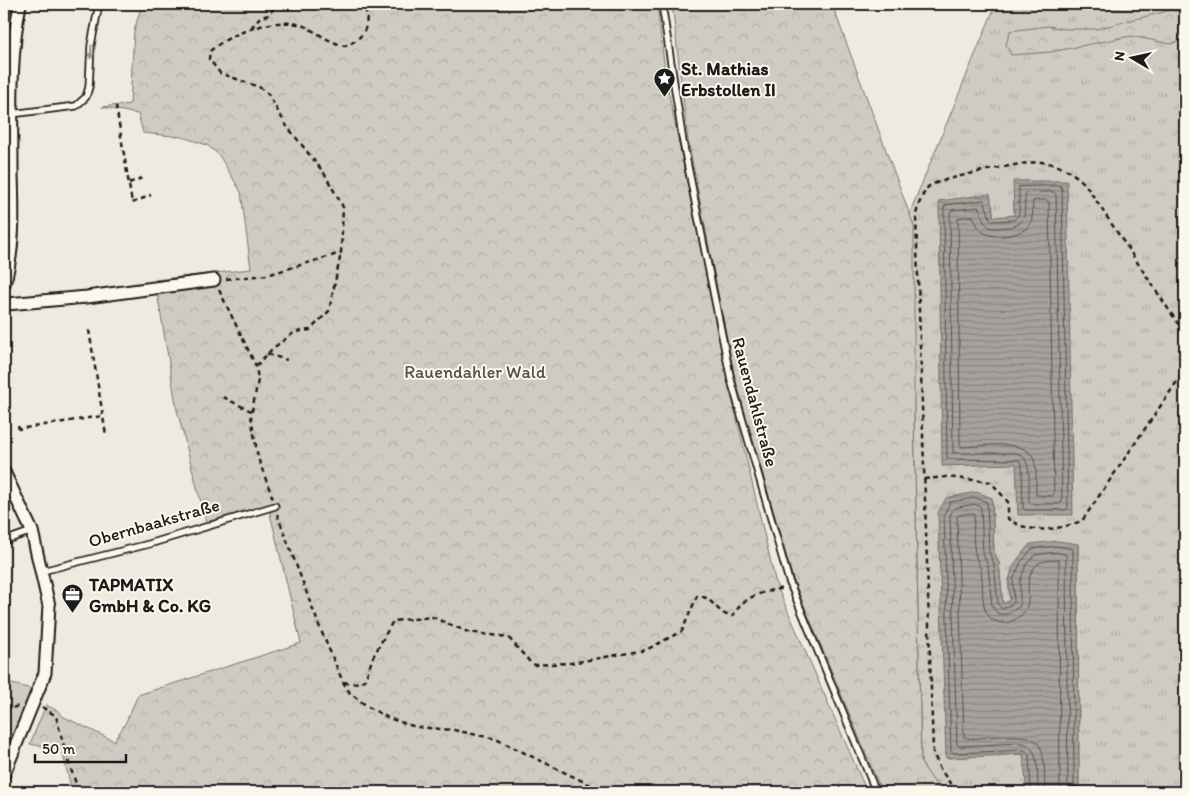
<svg xmlns="http://www.w3.org/2000/svg" width="1189" height="796" font-family="Itim,sans-serif">
  <style>
    .grass { fill: url(#grass-tufts); stroke: #75746f }
    .forest { fill: url(#forest-crowns); stroke: #75746f }
    .park { fill: #ceccc2; stroke: #75746f }
    .water { fill: url(#water-rules); stroke: #6f6d69 }
    .lines { fill: none; stroke-linecap: round; stroke-linejoin: round }
    .shore { stroke: #535250; stroke-width: 1 }
    .service-casing { stroke: #1c1c1c; stroke-width: 9 }
    .minor-casing { stroke: #1c1c1c; stroke-width: 15 }
    .path { stroke: #1c1c1c; stroke-width: 2.5; stroke-dasharray: 5 4; stroke-linecap: butt }
    .service { stroke: #fbf7ec; stroke-width: 5.5 }
    .minor { stroke: #fbf7ec; stroke-width: 11 }
    .oneway { fill: #97948e }
    .labels { text-anchor: middle; dominant-baseline: central; stroke-width: 4; stroke-linejoin: round; paint-order: stroke }
    .poi-label { font-size: 18px; font-weight: bold; fill: #1c1c1c; stroke: #fbf7ec; text-anchor: start }
    .park-label { font-size: 18px; fill: #51514e; stroke: #fbf7ec }
    .street-label { font-size: 18px; fill: #1c1c1c; stroke: #fbf7ec }
  </style>
  <defs>
    <pattern id="grass-tufts" width="24" height="20" patternUnits="userSpaceOnUse" patternTransform="scale(1.25)"><rect width="24" height="20" fill="#ceccc2"/><path d="M3 7l-1-3M5 7V3M7 7l1-3M15 17l-1-3M17 17v-4M19 17l1-3" fill="none" stroke="#b0afa6"/></pattern>
    <pattern id="forest-crowns" width="20" height="18" patternUnits="userSpaceOnUse" patternTransform="scale(1.25)"><rect width="20" height="18" fill="#ceccc2"/><path d="M2 6a3 3 0 1 1 6 0M12 15a3 3 0 1 1 6 0" fill="none" stroke="#b0afa6"/></pattern>
    <pattern id="water-rules" width="6" height="5" patternUnits="userSpaceOnUse" patternTransform="scale(1.25)"><rect width="6" height="5" fill="#a6a39d"/><path d="M0 2.5h6" fill="none" stroke="#86847f"/></pattern>
  </defs>
  <rect width="100%" height="100%" fill="#eeeadf"/>
  <filter id="ink" filterUnits="userSpaceOnUse"><feTurbulence type="fractalNoise" baseFrequency=".02" numOctaves="2"/><feDisplacementMap in="SourceGraphic" scale="10" xChannelSelector="R" yChannelSelector="G"/><feConvolveMatrix kernelMatrix="1 2 1 2 8 2 1 2 1" color-interpolation-filters="sRGB"/></filter>
  <g filter="url(#ink)">
    <polygon class="grass" points="996,4 1185,4 1185,792 1079,792 1078,544 1008,580 1010,600 1003,605 999,563 994,552 992,498 946,758 1024,754 1027,792 940,792 921,763 910,212"/>
    <g class="forest">
      <polygon points="142,4 657,4 666,80 728,381 776,584 867,792 72,792 62,750 30,744 46,705 60,712 62,716 114,741 125,724 138,695 301,643 268,505 206,522 177,410 155,280 251,269 241,192 219,155 207,145 182,137 143,133 138,114 102,107 130,104 134,31"/>
      <polygon points="672,4 832,4 914,226 914,417 921,763 941,792 882,792 793,579 734,374 688,140"/>
      <polygon points="1171,10 1185,13 1185,38 1171,44 1131,36 1051,52 1011,55 1006,45 1010,31 1048,26 1065,29 1096,29"/>
    </g>
    <polygon class="park" points="4,682 32,689 5,753 4,752"/>
    <g class="water">
      <polygon points="1013,181 1067,181 1073,515 1018,515 1016,464 942,466 939,201 990,194 994,217 1014,215"/>
      <path d="M976,492L992,498L994,552L999,563L1003,604L1010,600C1007,572 1012,565 1030,544L1058,541L1078,544L1079,792H1027L1023,754L946,758L938,513L946,498Z"/>
    </g>
    <g class="lines">
      <g class="shore">
        <polygon points="1060,186 1062,188 1068,508 1066,510 1025,510 1023,508 1022,465 1019,460 947,459 944,207 946,205 984,200 991,221 1014,220 1019,214 1019,187"/>
        <path d="M1054,192L1056,195L1062,502L1059,504H1031L1029,501C1028,487 1034,457 1016,453H953L950,213L952,210L979,207L984,222L989,227C996,229 1002,227 1009,227C1031,224 1022,208 1026,193Z"/>
        <path d="M1046,200L1049,202L1054,494L1052,496L1036,495C1035,484 1038,471 1034,460C1028,438 981,446 962,447L960,444L958,218L973,216C976,221 977,228 983,232C994,240 1023,236 1030,224C1034,216 1032,208 1033,201Z"/>
        <polyline points="1031,792 1029,755 1025,750 953,753 951,751 944,515 950,502 976,498 987,502 989,552 994,564 998,604 1002,609 1014,603 1013,580 1021,562 1032,549 1057,546 1073,549 1074,792"/>
        <path d="M1038,792C1037,778 1041,746 1022,743L959,746L957,745L950,516L954,508L975,504L981,507L983,554L988,566L992,606L998,614H1008L1020,606V581L1026,565L1035,555L1057,552L1066,555L1068,792"/>
        <path d="M1045,792C1044,734 1043,734 986,737C979,738 970,740 964,737L957,517L959,515L971,513L974,514C974,528 972,544 976,557C977,561 979,564 980,567C986,584 975,621 1003,623C1010,623 1019,618 1023,613C1034,601 1023,584 1033,569C1039,560 1047,561 1057,560L1059,561L1060,792"/>
      </g>
      <defs>
        <g id="service">
          <polyline points="662,4 683,142 731,380 789,581 876,792"/>
          <polyline points="11,114 76,106 86,97 89,87 91,45 99,4"/>
          <polyline points="4,541 32,531"/>
          <polyline points="42,571 149,544 275,506"/>
        </g>
        <g id="minor">
          <path d="M4,284C15,249 13,210 12,174C12,116 9,61 20,4"/>
          <polyline points="4,302 7,304 87,297 214,280"/>
          <polyline points="4,472 32,531 49,606 45,673 4,774"/>
        </g>
      </defs>
      <use href="#service" class="service-casing"/>
      <use href="#minor" class="minor-casing"/>
      <g class="path">
        <polyline points="251,28 260,17 269,15 273,9 281,4"/>
        <polyline points="116,106 132,203 151,195"/>
        <polyline points="129,183 142,178"/>
        <polyline points="226,279 267,275 341,253"/>
        <polyline points="219,290 256,366 258,380 251,416 258,458 273,499"/>
        <polyline points="89,330 106,435"/>
        <polyline points="267,354 287,360"/>
        <path d="M256,366L273,348L295,332L310,330L329,311L341,253L343,207L324,173L286,125L268,94L259,87L220,73L209,59L210,51C230,33 278,15 304,26C318,33 329,42 345,46C367,37 369,25 365,4"/>
        <polyline points="223,397 251,411"/>
        <polyline points="18,426 19,429 102,416"/>
        <path d="M924,479L946,477L991,482L1008,502V519C1032,535 1056,530 1082,521L1185,370"/>
        <polyline points="277,514 320,628 343,682 350,693 367,706 388,718 416,727 454,730 496,739 605,792"/>
        <path d="M344,682L352,684L365,680L373,657L393,621L432,617L468,632L508,637L530,662L535,665L571,663L646,650L682,631L697,596C713,595 718,617 733,616C743,596 763,592 783,588"/>
        <polyline points="42,707 56,716 67,758 79,792"/>
        <polyline points="4,710 19,706"/>
        <path d="M956,792L939,767L933,752L916,215C918,205 922,195 928,187C936,179 1028,161 1041,162C1059,164 1073,172 1085,184L1185,334"/>
      </g>
      <use href="#service" class="service"/>
      <use href="#minor" class="minor"/>
    </g>
    <defs><path id="oneway-solid" d="M-6-.8H1V-3.2L6.5 0L1 3.2V.8H-6Z" transform="scale(1.25)"/></defs>
    <use class="oneway" href="#oneway-solid" transform="translate(91 52) rotate(94)"/>
  </g>
  <defs>
    <symbol id="sight-pin" viewBox="-11 -11 22 30"><path d="M0 17L-7.5 6A9.5 9.5 0 1 1 7.5 6Z" fill="#1c1c1c" stroke="#fbf7ec"/><path d="M0-6L1.8-2.2L6-1.7L2.9 1.2L3.7 5.4L0 3.3L-3.7 5.4L-2.9 1.2L-6-1.7L-1.8-2.2Z" fill="#fff"/></symbol>
    <symbol id="office-pin" viewBox="-11 -11 22 30"><path d="M0 17L-7.5 6A9.5 9.5 0 1 1 7.5 6Z" fill="#1c1c1c" stroke="#fbf7ec"/><path d="M-6-3h4V-5.5h4V-3h4V5H-6ZM-1-4.5V-3h2v-1.5ZM-6 0V1H6V0Z" fill="#fff"/></symbol>
  </defs>
  <g fill-rule="evenodd">
    <use href="#sight-pin" x="652" y="66" width="25" height="34"/>
    <use href="#office-pin" x="60" y="582" width="25" height="34"/>
  </g>
  <g class="labels">
    <g class="poi-label">
      <text x="681" y="69">St. Mathias<tspan x="681" dy="21">Erbstollen II</tspan></text>
      <text x="89" y="585">TAPMATIX<tspan x="89" dy="21">GmbH &amp; Co. KG</tspan></text>
    </g>
    <g class="park-label">
      <text x="475" y="372">Rauendahler Wald</text>
    </g>
    <g class="street-label">
      <text transform="translate(755 402) rotate(75)">Rauendahlstraße</text>
      <text transform="translate(154 523) rotate(-16)">Obernbaakstraße</text>
    </g>
  </g>
  <rect width="1189" height="796" fill="none" stroke="#fbf7ec" stroke-width="20"/>
  <rect x="10" y="10" width="1169" height="776" fill="none" stroke="#1c1c1c" stroke-width="2" filter="url(#ink)"/>
  <g transform="translate(1132 58) rotate(279)" stroke="#fbf7ec" stroke-width="4" paint-order="stroke">
  <path d="M0-4L9 19L0 12L-9 19Z" fill="#1c1c1c"/>
  <text y="-8" font-size="14" font-weight="bold" text-anchor="middle" fill="#1c1c1c">N</text>
  </g>
  <path d="M35 754v8h91v-8" fill="none" stroke="#1c1c1c" stroke-width="2.5"/>
  <text x="42" y="754" font-size="15" fill="#1c1c1c" stroke="#fbf7ec" stroke-width="4" paint-order="stroke">50 m</text>
</svg>
